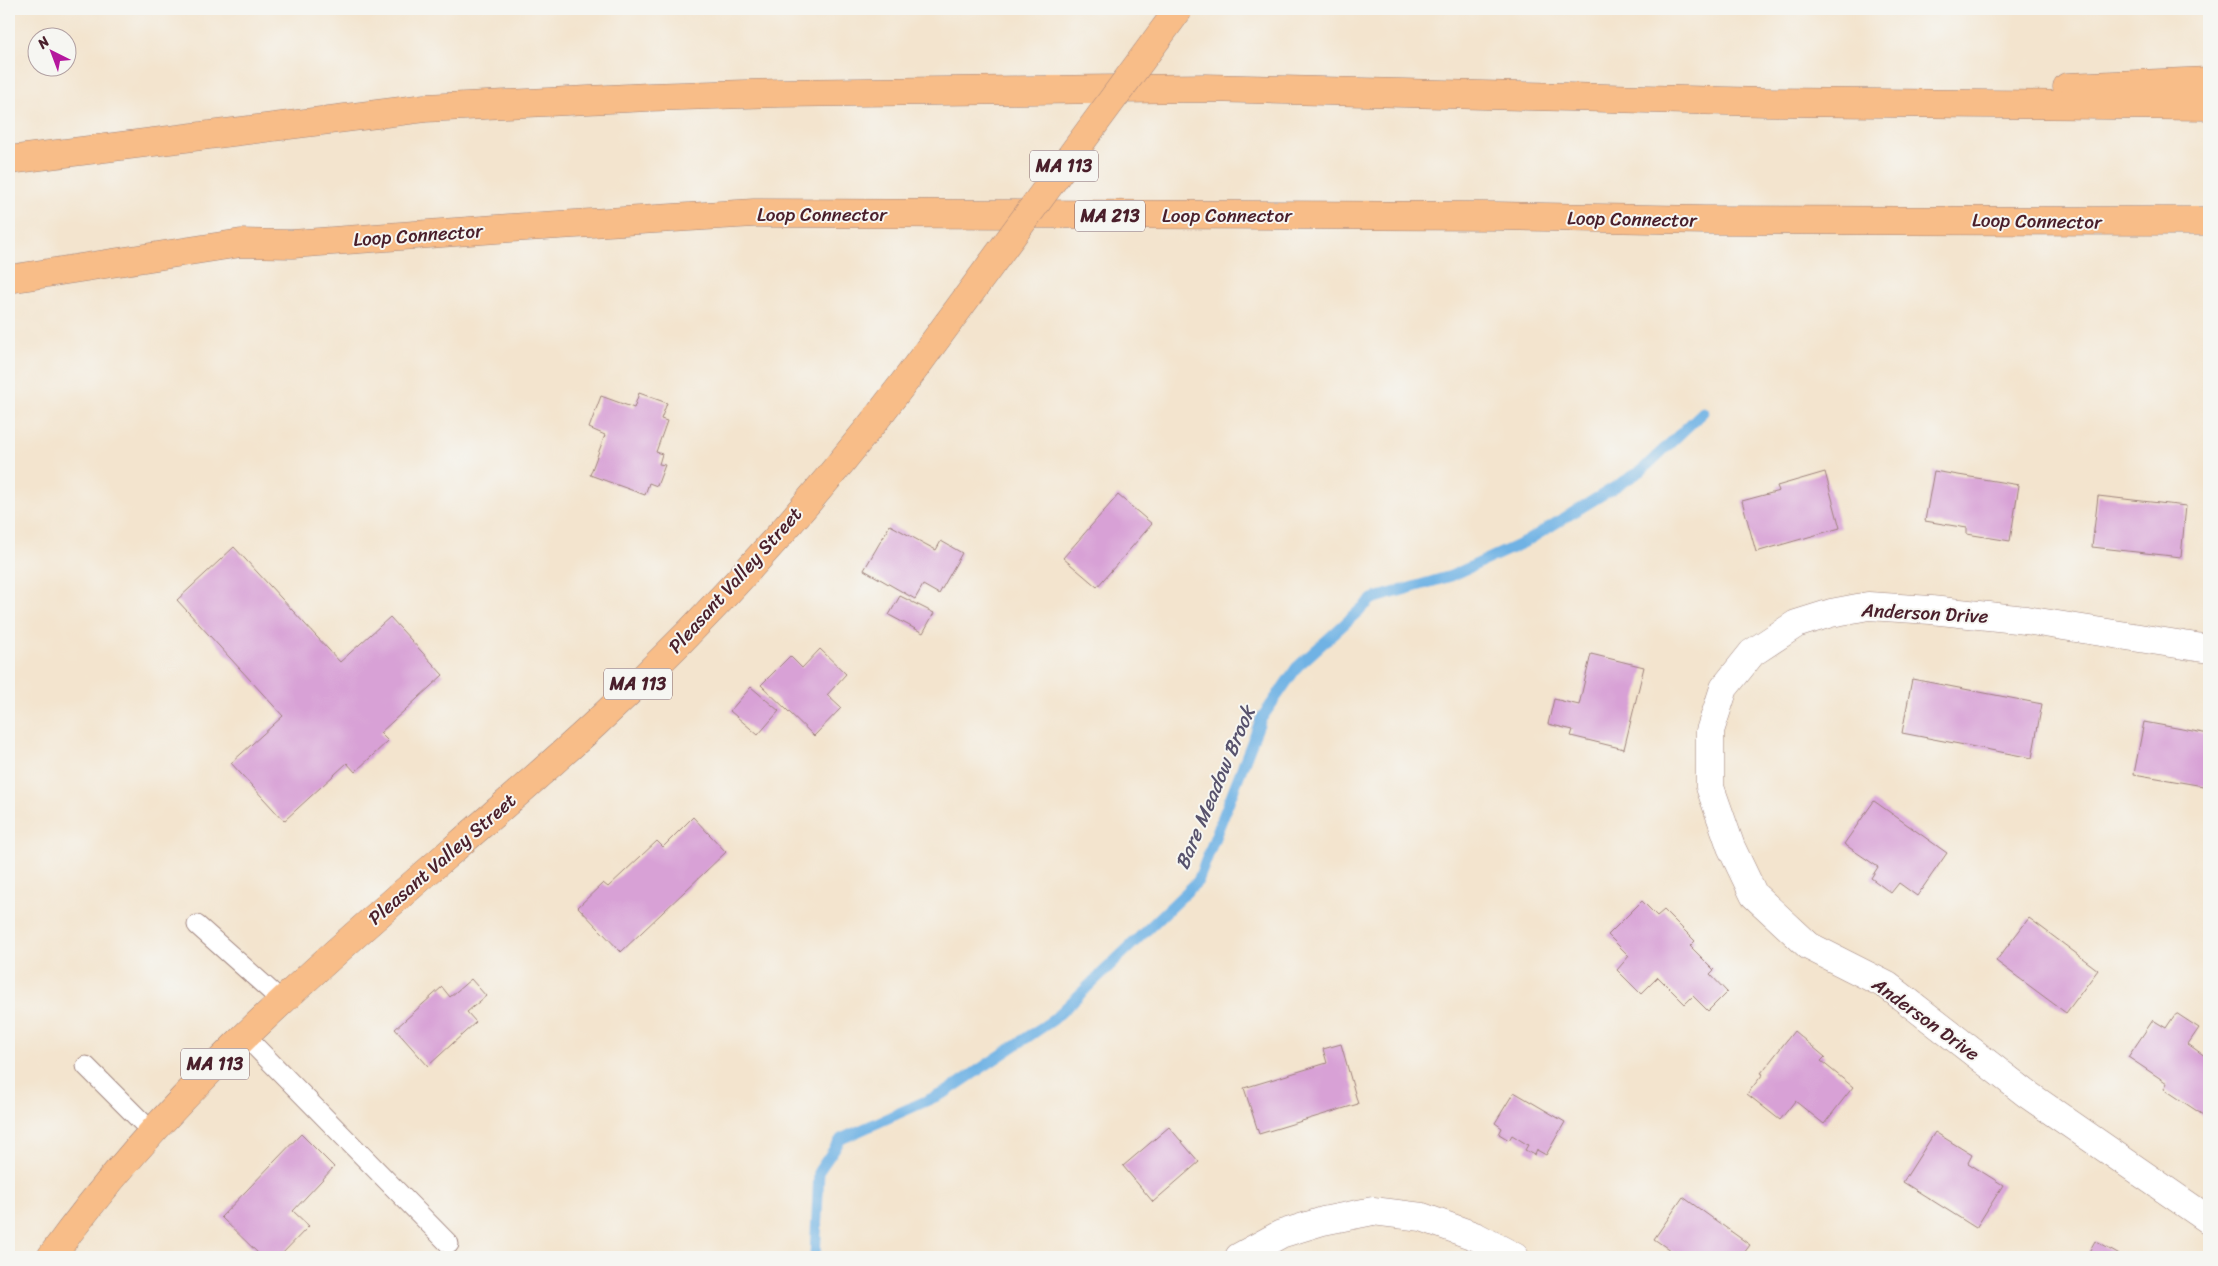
<svg xmlns="http://www.w3.org/2000/svg" width="2218" height="1266" font-family="Sriracha,sans-serif">
  <style>
    .lines { fill: none; stroke-linecap: round; stroke-linejoin: round }
    .stream { stroke: #6fb2e4; stroke-width: 11 }
    .building { fill: #d8a1d6 }
    .lane-casing { stroke: #9e827c; stroke-width: 21 }
    .street-casing { stroke: #9e827c; stroke-width: 29 }
    .primary-casing { stroke: #9e827c; stroke-width: 29 }
    .highway-casing { stroke: #9e827c; stroke-width: 29 }
    .lane { stroke: #fff; stroke-width: 19 }
    .street { stroke: #fff; stroke-width: 28 }
    .primary { stroke: #f8bd88; stroke-width: 28 }
    .highway { stroke: #f8bd88; stroke-width: 28 }
    .primary-bridge-casing { stroke: #9e827c; stroke-width: 29; stroke-linecap: butt }
    .primary-bridge { stroke: #f8bd88; stroke-width: 28 }
    .labels { text-anchor: middle; dominant-baseline: central; stroke-width: 4; stroke-linejoin: round; paint-order: stroke }
    .shield { fill: #f6f6f2; stroke: #7e6067; stroke-width: 1 }
    .shield-label { font-size: 18px; font-weight: bold; fill: #4a1f2b }
    .street-label { font-size: 19px; fill: #4a1f2b; stroke: #f6f6f2 }
    .water-label { font-size: 20px; font-style: italic; fill: #57526c; stroke: #f6f6f2 }
  </style>
  <rect width="100%" height="100%" fill="#f6f6f2"/>
  <filter id="ink" filterUnits="userSpaceOnUse"><feTurbulence type="fractalNoise" baseFrequency=".02" numOctaves="2"/><feDisplacementMap in="SourceGraphic" scale="10" xChannelSelector="R" yChannelSelector="G"/><feConvolveMatrix kernelMatrix="1 2 1 2 8 2 1 2 1" color-interpolation-filters="sRGB"/></filter>
  <filter id="wash" filterUnits="userSpaceOnUse"><feTurbulence type="fractalNoise" baseFrequency=".0096" numOctaves="4" result="noise"/><feDisplacementMap in="SourceGraphic" scale="20" xChannelSelector="R" yChannelSelector="G"/><feGaussianBlur stdDeviation="1.12" result="paint"/><feColorMatrix in="noise" values="0 0 0 0 0 0 0 0 0 0 0 0 0 0 0 0 0 1.4 0 .05"/><feComposite in="paint" operator="in"/></filter>
  <g filter="url(#wash)">
    <rect width="100%" height="100%" fill="#f3e4ce"/>
    <g class="lines">
      <polyline class="stream" points="815,1257 819,1171 841,1139 946,1092 1053,1020 1198,881 1261,719 1297,667 1372,599 1451,576 1525,542 1641,471 1703,412"/>
    </g>
    <g id="blocks">
      <g class="building">
        <polygon points="639,393 667,403 661,419 667,421 656,452 662,454 659,464 665,465 657,486 649,483 645,495 590,475 605,435 589,428 601,396 634,408"/>
        <polygon points="1934,471 2019,485 2010,541 1967,534 1967,528 1925,521"/>
        <polygon points="1825,472 1840,528 1756,552 1742,501 1779,491 1777,486"/>
        <polygon points="1118,495 1152,524 1097,587 1063,558"/>
        <polygon points="2098,496 2186,506 2181,557 2092,547"/>
        <polygon points="890,525 936,550 941,541 962,553 939,594 923,585 915,599 864,570"/>
        <polygon points="234,547 340,662 390,617 443,675 380,733 388,741 355,772 347,763 284,821 231,763 283,716 177,600"/>
        <polygon points="900,596 934,613 923,633 889,615"/>
        <polygon points="820,649 846,674 827,695 841,708 814,736 761,685 790,656 802,668"/>
        <polygon points="1591,654 1644,667 1624,749 1571,736 1573,730 1548,724 1554,699 1579,705"/>
        <polygon points="1912,679 2042,704 2032,758 1902,733"/>
        <polygon points="751,687 779,711 758,735 730,711"/>
        <polygon points="2144,722 2209,734 2209,787 2134,774"/>
        <polygon points="1874,801 1947,853 1917,896 1899,883 1891,893 1871,878 1878,867 1844,844"/>
        <polygon points="693,817 726,852 621,952 578,907 603,883 608,887 657,841 663,847"/>
        <polygon points="1642,901 1657,916 1664,910 1695,941 1690,946 1714,970 1710,974 1727,992 1708,1011 1693,996 1685,1004 1658,977 1641,994 1617,970 1629,956 1608,935"/>
        <polygon points="2029,918 2098,970 2066,1013 1996,961"/>
        <polygon points="471,979 486,996 467,1012 476,1022 428,1066 395,1029 442,987 450,997"/>
        <polygon points="2176,1013 2199,1028 2188,1044 2209,1059 2209,1119 2164,1089 2167,1083 2128,1057 2153,1020 2166,1028"/>
        <polygon points="1794,1031 1825,1057 1821,1061 1853,1087 1824,1124 1795,1101 1780,1120 1747,1094 1763,1074 1761,1073"/>
        <polygon points="1341,1044 1358,1104 1259,1134 1244,1088 1327,1063 1323,1049"/>
        <polygon points="1514,1092 1565,1122 1546,1155 1537,1150 1535,1155 1525,1150 1528,1145 1512,1135 1509,1140 1499,1134 1502,1128 1495,1123"/>
        <polygon points="1169,1127 1199,1162 1153,1202 1123,1166"/>
        <polygon points="1935,1132 1972,1155 1968,1163 2003,1185 1976,1228 1903,1182"/>
        <polygon points="301,1134 334,1167 293,1211 309,1226 279,1257 262,1257 221,1217"/>
        <polygon points="1683,1197 1750,1245 1741,1257 1680,1257 1654,1239"/>
        <polygon points="2095,1241 2123,1257 2086,1257"/>
      </g>
    </g>
  </g>
  <g filter="url(#ink)">
    <use href="#blocks" fill-opacity="0" stroke="#9e827c" stroke-width="1"/>
    <g class="lines">
      <defs>
        <g id="lane">
          <polyline points="197,925 282,1001"/>
          <polyline points="245,1036 449,1244"/>
          <polyline points="86,1066 152,1132"/>
        </g>
        <g id="street">
          <polyline points="2209,649 2026,620 1931,610 1868,606 1831,613 1796,624 1752,653 1724,688 1710,731 1710,787 1731,847 1754,895 1809,946 1888,986 2027,1094 2209,1220"/>
          <polyline points="1239,1257 1281,1234 1323,1221 1373,1211 1422,1217 1477,1237 1515,1257"/>
        </g>
        <path id="primary" d="M51,1257C201,1047 407,897 595,724C726,603 844,468 948,323"/>
        <g id="highway">
          <polyline points="2067,87 2209,81"/>
          <polyline points="9,160 425,108 649,97 779,93 1205,88 1766,102 2209,106"/>
          <polyline points="9,279 241,243 292,244 510,228 754,213 1498,216 1705,220 2209,221"/>
        </g>
      </defs>
      <use href="#lane" class="lane-casing"/>
      <use href="#street" class="street-casing"/>
      <use href="#primary" class="primary-casing"/>
      <use href="#highway" class="highway-casing"/>
      <use href="#lane" class="lane"/>
      <use href="#street" class="street"/>
      <use href="#primary" class="primary"/>
      <use href="#highway" class="highway"/>
      <defs>
        <polyline id="primary-bridge" points="948,323 1179,9"/>
      </defs>
      <use href="#primary-bridge" class="primary-bridge-casing"/>
      <use href="#primary-bridge" class="primary-bridge"/>
    </g>
  </g>
  <g class="labels">
    <g class="shield">
      <rect x="1030" y="150.5" width="68" height="31" rx="4"/>
      <rect x="1075" y="200.5" width="70" height="31" rx="4"/>
      <rect x="604" y="668.5" width="68" height="31" rx="4"/>
      <rect x="181" y="1048.5" width="68" height="31" rx="4"/>
    </g>
    <g class="shield-label">
      <text x="1064" y="166">MA 113</text>
      <text x="1110" y="216">MA 213</text>
      <text x="638" y="684">MA 113</text>
      <text x="215" y="1064">MA 113</text>
    </g>
    <g class="street-label">
      <text x="822" y="214">Loop Connector</text>
      <text x="1227" y="215">Loop Connector</text>
      <text transform="translate(1632 219) rotate(1)">Loop Connector</text>
      <text transform="translate(2037 221) rotate(1)">Loop Connector</text>
      <text transform="translate(418 235) rotate(-4)">Loop Connector</text>
      <text transform="translate(735 580) rotate(-48)">Pleasant Valley Street</text>
      <text transform="translate(1925 613) rotate(3)">Anderson Drive</text>
      <text transform="translate(442 859) rotate(-41)">Pleasant Valley Street</text>
      <text transform="translate(1926 1019) rotate(36)">Anderson Drive</text>
    </g>
    <g class="water-label">
      <text transform="translate(1215 788) rotate(-67)">Bare Meadow Brook</text>
    </g>
  </g>
  <rect width="2218" height="1266" fill="none" stroke="#f6f6f2" stroke-width="30"/>
  <g transform="translate(52 52) rotate(318)"><circle r="24" fill="#f6f6f2" stroke="#b1a0a2"/>
  <path d="M0-4L9 19L0 12L-9 19Z" fill="#b5179e"/>
  <text y="-8" font-size="14" font-weight="bold" text-anchor="middle" fill="#4a1f2b">N</text>
  </g>
</svg>
